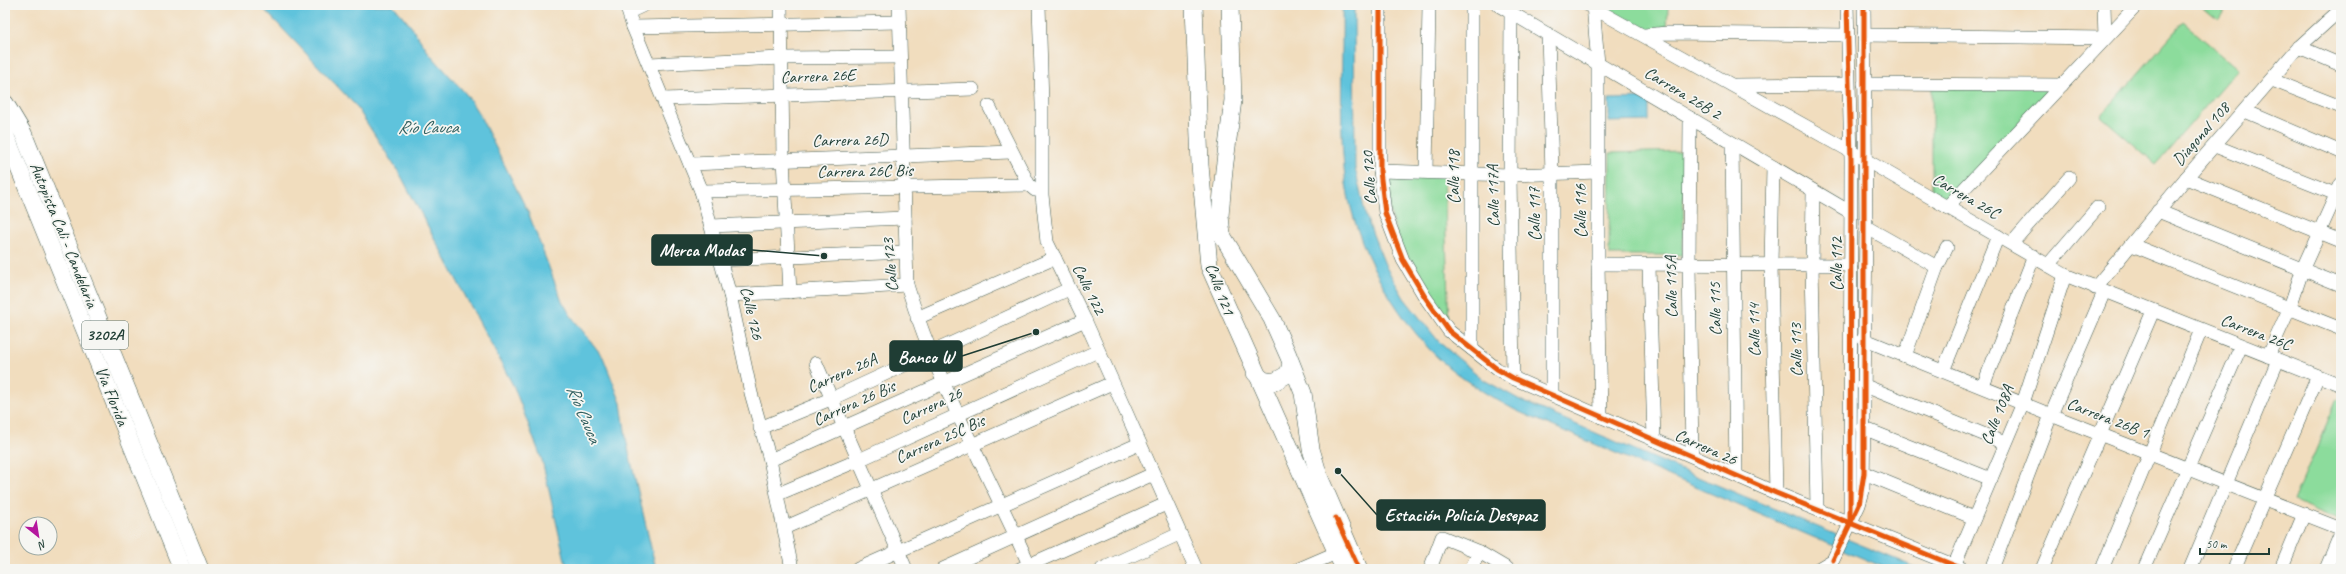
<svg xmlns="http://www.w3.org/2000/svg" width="2346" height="574" font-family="Caveat,sans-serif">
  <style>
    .green { fill: #8cdc9c; stroke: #568c68 }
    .water { fill: #5ec3dc; stroke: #3e8088 }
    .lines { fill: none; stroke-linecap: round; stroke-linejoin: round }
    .minor-casing { stroke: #3e5549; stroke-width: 14 }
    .major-casing { stroke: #3e5549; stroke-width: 18 }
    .minor { stroke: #fff; stroke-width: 13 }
    .major { stroke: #fff; stroke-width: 17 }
    .cycleway-casing { stroke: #f6f6f2; stroke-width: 8 }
    .cycleway { stroke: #e8590c; stroke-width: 5 }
    .labels { text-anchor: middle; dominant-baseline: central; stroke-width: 3.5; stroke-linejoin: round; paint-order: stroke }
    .shield { fill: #f6f6f2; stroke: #60746d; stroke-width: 1 }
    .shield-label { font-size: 16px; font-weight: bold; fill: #1f3d34 }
    .street-label { font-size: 17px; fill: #1f3d34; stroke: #f6f6f2 }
    .water-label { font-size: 18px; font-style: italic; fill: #2f5e5e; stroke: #f6f6f2 }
    .leader { fill: none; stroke: #1f3d34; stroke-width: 1.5 }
    .callout-dot { fill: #1f3d34; stroke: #f6f6f2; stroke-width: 1.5 }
    .callout { fill: #1f3d34; stroke: #1f3d34; stroke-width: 1.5 }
    .callout-label { font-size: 18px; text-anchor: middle; font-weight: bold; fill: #fff }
  </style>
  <rect width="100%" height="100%" fill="#f6f6f2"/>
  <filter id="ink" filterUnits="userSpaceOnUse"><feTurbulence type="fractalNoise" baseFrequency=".025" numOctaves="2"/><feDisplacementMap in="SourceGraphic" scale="8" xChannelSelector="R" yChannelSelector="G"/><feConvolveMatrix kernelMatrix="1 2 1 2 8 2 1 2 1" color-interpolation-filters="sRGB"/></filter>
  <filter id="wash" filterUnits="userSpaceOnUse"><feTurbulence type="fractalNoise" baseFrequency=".012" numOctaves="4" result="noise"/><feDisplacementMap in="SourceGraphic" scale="16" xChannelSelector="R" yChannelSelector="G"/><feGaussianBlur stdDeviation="0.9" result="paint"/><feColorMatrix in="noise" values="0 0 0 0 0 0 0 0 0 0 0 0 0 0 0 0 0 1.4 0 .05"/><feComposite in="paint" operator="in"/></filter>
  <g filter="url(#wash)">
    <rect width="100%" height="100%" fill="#f1ddbe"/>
    <g class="green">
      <polygon points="1593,5 1668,5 1667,33 1645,35"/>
      <polygon points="2200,5 2229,5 2218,20"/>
      <polygon points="2183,22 2238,69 2156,164 2101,116"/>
      <polygon points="1932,84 2062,85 1947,207 1932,198"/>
      <polygon points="1684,151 1683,255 1609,255 1610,153"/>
      <polygon points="1380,171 1444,172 1449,331 1403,260"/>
      <polygon points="2337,399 2341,400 2341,521 2294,501"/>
    </g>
    <g class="water">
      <polygon points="260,5 393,5 410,25 429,53 466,94 479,114 528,212 561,299 571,316 603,357 621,403 627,444 656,569 567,569 542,460 514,387 401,176 356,106"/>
      <path d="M1342,5H1354L1355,168L1366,217L1386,267L1404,298L1440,343L1484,380L1522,401L1693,475L1919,569H1888L1517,411C1487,395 1455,376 1431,351C1386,302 1350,235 1344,168C1339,114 1343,59 1342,5Z"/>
      <polygon points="1649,98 1649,121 1609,122 1609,99"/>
    </g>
  </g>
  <g filter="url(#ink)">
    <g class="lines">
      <defs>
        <g id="minor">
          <polyline points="626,5 633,27 701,191 730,295 751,393 770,460 792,569"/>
          <polyline points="781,5 783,159 790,292"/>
          <path d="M899,5L907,285C937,384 989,475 1031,569"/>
          <polyline points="1039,5 1042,104 1042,195 1047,242 1085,320 1196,569"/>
          <polyline points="1380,5 1380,171 1385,213 1403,260 1425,297 1449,331 1497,369 1513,378 1776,493 1963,569"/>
          <polyline points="1472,5 1472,349"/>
          <polyline points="1498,5 1850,212"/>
          <polyline points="1588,5 1843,147 2065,275 2341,385"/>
          <polyline points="1593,5 1598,64 1598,264 1601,417"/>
          <polyline points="1847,5 1851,160 1850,523"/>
          <polyline points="629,12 644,5"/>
          <polyline points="1511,13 1510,175 1513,378"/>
          <polyline points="633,27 899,22"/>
          <polyline points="1548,34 1552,173 1552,393"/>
          <polyline points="1645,35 1667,33 1847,35"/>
          <polyline points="1864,35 2105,38 2104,5"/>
          <polyline points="2299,47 2341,65"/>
          <polyline points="649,64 782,58 899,57"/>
          <polyline points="2272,80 2341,107"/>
          <polyline points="1864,84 2062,85"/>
          <polyline points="1735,85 1848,84"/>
          <polyline points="664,99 973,89"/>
          <polyline points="989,106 1029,185 1035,190"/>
          <polyline points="2245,111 2341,152"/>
          <polyline points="1690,118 1689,265 1692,455"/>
          <polyline points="1732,143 1736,475"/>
          <polyline points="2215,146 2341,196"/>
          <polyline points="690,164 1011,152"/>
          <polyline points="1773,167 1771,265 1776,493"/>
          <polyline points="1380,171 1510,175 1598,172"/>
          <polyline points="1426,171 1429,5"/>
          <polyline points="2186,178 2341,241"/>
          <polyline points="701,191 1029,185"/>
          <polyline points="1813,191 1812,265 1817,508"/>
          <polyline points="1947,207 2137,5"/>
          <polyline points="2158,211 2341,285"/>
          <polyline points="711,226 905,218"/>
          <polyline points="1866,227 1937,267"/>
          <polyline points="2012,243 2069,178"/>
          <polyline points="2132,245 2341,329"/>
          <polyline points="720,260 906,252"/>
          <polyline points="1598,264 1851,265"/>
          <polyline points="2048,265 2098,207"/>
          <polyline points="1649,266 1654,440"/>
          <polyline points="2095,288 2186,178 2299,47 2340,10"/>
          <polyline points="730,295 907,285"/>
          <polyline points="917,318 1055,258"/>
          <polyline points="1863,339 2051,415 2341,529"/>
          <polyline points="1905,356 1937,267 1947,247"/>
          <polyline points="2268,356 2290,307 2303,268 2341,184"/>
          <polyline points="816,363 906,569"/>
          <polyline points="1943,371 1998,236"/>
          <polyline points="1863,385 2005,443"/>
          <polyline points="1983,386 2034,256"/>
          <polyline points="760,428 833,398 1069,289"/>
          <polyline points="1863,428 1991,479"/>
          <polyline points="770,460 1085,320"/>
          <polyline points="1864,473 1974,518"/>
          <polyline points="778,494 859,460 1098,351"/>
          <polyline points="784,528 1112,383"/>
          <polyline points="1954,566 2023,403 2065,275"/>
          <polyline points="858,569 1139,444"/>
          <polyline points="943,569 1153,474"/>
          <polyline points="1020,569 1166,504"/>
          <polyline points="1102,569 1179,534"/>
          <polyline points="1299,569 1336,553"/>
          <polyline points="1430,569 1442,537 1479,552 1508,569"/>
          <polyline points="1471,569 1479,552"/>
          <polyline points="1818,569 1833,560 1859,505 1863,491 1866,227 1864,5"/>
          <polyline points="1992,569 2051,415 2104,292"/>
          <polyline points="2042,569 2153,311"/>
          <polyline points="2102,569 2201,330"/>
          <polyline points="2144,569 2241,346"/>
          <polyline points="2190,569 2278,360"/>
          <polyline points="2234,569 2318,376"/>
          <polyline points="2281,569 2304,514"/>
          <polyline points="2326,569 2341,533"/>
        </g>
        <g id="major">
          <polyline points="1194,5 1200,165 1209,266 1344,569"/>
          <polyline points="1230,5 1233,100 1224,170 1220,216 1222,235 1272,319 1288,355 1303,393 1311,449 1319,476 1359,569"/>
          <polyline points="5,103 23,133 200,569"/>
          <polyline points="5,134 182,569"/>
          <polyline points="1255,373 1263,380 1274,382 1288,374 1291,364"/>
        </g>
      </defs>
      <use href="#minor" class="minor-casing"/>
      <use href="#major" class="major-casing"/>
      <use href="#minor" class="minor"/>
      <use href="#major" class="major"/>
      <defs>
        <g id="cycleway">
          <polyline points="1380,5 1380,171 1385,213 1403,260 1425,297 1449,331 1497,369 1513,378 1776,493 1963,569"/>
          <polyline points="1847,5 1851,160 1850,523"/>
          <polyline points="1336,518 1359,569"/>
          <polyline points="1833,560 1859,505 1864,473 1864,5"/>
        </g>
      </defs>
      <use href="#cycleway" class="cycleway-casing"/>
      <use href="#cycleway" class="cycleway"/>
    </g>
  </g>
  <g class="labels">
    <rect class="shield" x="82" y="321" width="46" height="28" rx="3"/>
    <g class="shield-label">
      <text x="105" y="335">3202A</text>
    </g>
    <g class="street-label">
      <text transform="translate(818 76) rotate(-2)">Carrera 26E</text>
      <text transform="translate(1683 93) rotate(31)">Carrera 26B 2</text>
      <text transform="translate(2201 134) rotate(-49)">Diagonal 108</text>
      <text transform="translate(850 140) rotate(-1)">Carrera 26D</text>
      <text transform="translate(865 171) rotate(-1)">Carrera 26C Bis</text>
      <text transform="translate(1453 177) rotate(-90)">Calle 118</text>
      <text transform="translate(1369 178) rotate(-94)">Calle 120</text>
      <text transform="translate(1493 196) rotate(-91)">Calle 117A</text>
      <text transform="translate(1966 196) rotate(30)">Carrera 26C</text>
      <text transform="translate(1580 211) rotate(-90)">Calle 116</text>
      <text transform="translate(1534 214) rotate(-90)">Calle 117</text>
      <text transform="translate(64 235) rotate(68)">Autopista Cali - Candelaria</text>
      <text transform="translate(1836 264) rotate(-90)">Calle 112</text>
      <text transform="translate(890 265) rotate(-95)">Calle 123</text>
      <text transform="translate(1671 287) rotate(-91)">Calle 115A</text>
      <text transform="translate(1089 289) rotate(64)">Calle 122</text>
      <text transform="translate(1220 289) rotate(69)">Calle 121</text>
      <text transform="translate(1715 309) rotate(-91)">Calle 115</text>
      <text transform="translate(752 313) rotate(77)">Calle 126</text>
      <text transform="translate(1754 330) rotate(-91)">Calle 114</text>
      <text transform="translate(2256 332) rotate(21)">Carrera 26C</text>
      <text transform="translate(1796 350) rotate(-91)">Calle 113</text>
      <text transform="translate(842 373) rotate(-24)">Carrera 26A</text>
      <text transform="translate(112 396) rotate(68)">Via Florida</text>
      <text transform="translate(854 403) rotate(-24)">Carrera 26 Bis</text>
      <text transform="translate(931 406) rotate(-25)">Carrera 26</text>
      <text transform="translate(1997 415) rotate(-68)">Calle 108A</text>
      <text transform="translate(2108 418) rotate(21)">Carrera 26B 1</text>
      <text transform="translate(940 439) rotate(-24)">Carrera 25C Bis</text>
      <text transform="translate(1706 447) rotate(24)">Carrera 26</text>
    </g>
    <g class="water-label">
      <text x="428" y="127">Río Cauca</text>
      <text transform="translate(584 414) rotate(67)">Río Cauca</text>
    </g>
  </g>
  <path class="leader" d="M824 256L752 250M1036 332L962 356M1338 471L1377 515"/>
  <g class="callout-dot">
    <circle cx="824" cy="256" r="4"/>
    <circle cx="1036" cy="332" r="4"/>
    <circle cx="1338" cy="471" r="4"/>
  </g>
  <g class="callout">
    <rect x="652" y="235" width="100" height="30" rx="4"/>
    <rect x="890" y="341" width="72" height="30" rx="4"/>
    <rect x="1377" y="500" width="168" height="30" rx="4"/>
  </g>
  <g class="callout-label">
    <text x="702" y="256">Merca Modas</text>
    <text x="926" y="363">Banco W</text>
    <text x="1461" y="521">Estación Policía Desepaz</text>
  </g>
  <rect width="2346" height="574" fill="none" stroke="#f6f6f2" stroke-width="20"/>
  <g transform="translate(38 536) rotate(150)"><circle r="19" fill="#f6f6f2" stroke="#a0aca6"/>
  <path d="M0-3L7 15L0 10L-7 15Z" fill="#b5179e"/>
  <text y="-6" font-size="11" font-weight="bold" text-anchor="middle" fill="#1f3d34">N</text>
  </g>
  <path d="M2200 548v6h69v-6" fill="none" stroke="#1f3d34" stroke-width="2"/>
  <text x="2206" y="548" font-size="12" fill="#1f3d34" stroke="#f6f6f2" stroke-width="3" paint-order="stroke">50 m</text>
</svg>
